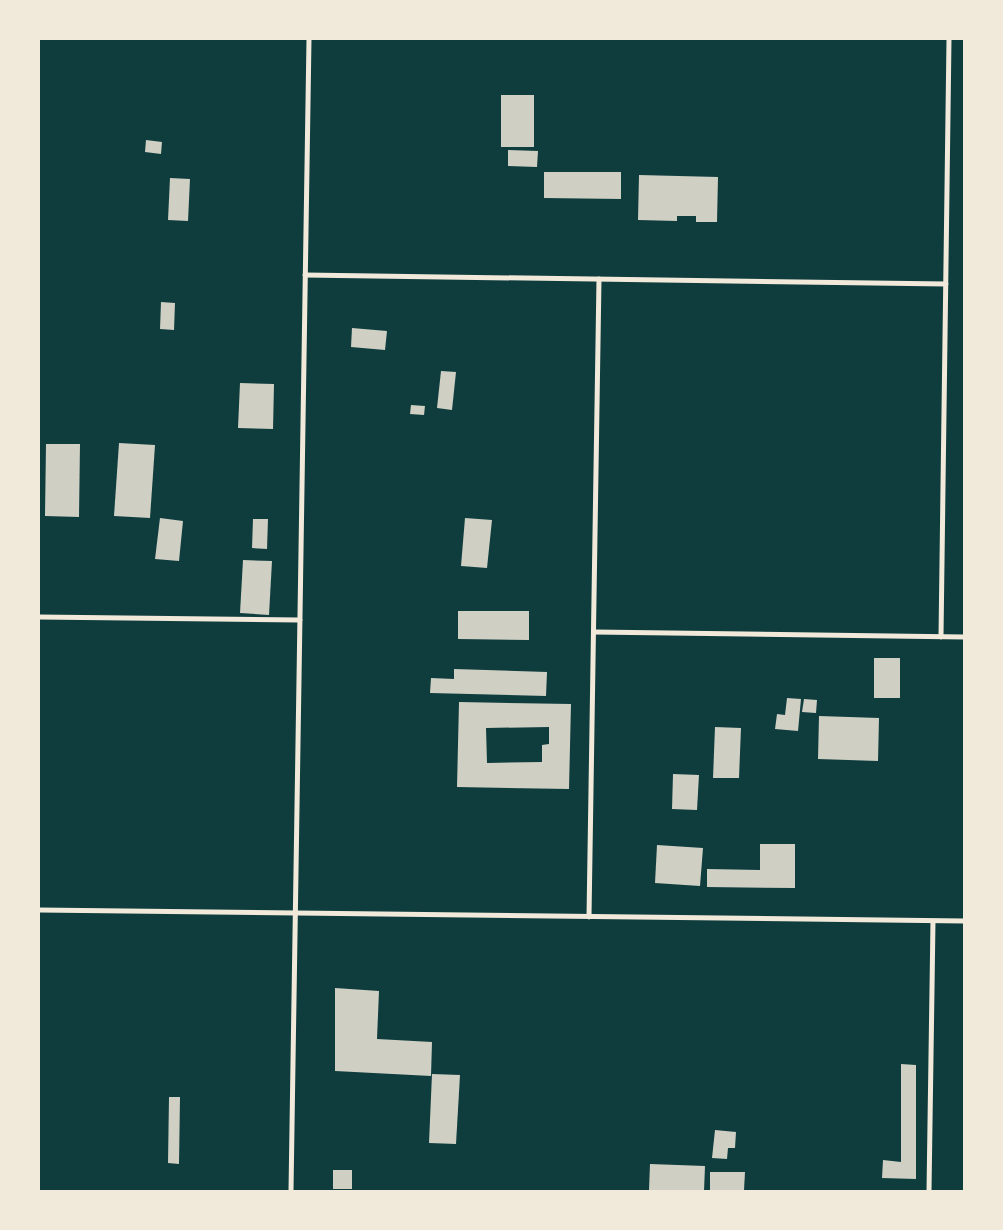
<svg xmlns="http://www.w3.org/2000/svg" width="1003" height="1230" font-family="Cabin,sans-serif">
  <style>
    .building { fill: #cfcfc3; fill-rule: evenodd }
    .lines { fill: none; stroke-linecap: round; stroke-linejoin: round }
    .minor { stroke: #f1e9da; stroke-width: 5 }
  </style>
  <rect width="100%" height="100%" fill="#0f3d3e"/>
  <g class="building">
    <rect x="501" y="95" width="33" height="52"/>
    <polygon points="146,140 162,142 161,154 145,152"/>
    <polygon points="508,150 538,151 537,167 508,166"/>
    <polygon points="544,172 621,172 621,199 544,198"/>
    <polygon points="639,175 718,177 717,222 696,222 696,216 677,216 677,221 638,220"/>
    <polygon points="170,178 190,179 188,221 168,220"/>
    <polygon points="161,302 175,303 174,330 160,329"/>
    <polygon points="352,328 387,331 385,350 351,347"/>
    <polygon points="441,371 456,372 452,410 437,408"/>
    <polygon points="240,383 274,384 273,429 238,428"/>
    <polygon points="411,405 425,406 424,415 410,414"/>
    <polygon points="119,443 155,445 150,518 114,516"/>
    <polygon points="46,444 80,444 79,517 45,516"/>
    <polygon points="160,518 183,521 179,561 155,559"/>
    <polygon points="465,518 492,520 487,568 461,566"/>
    <polygon points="253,519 268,519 267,549 252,548"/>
    <polygon points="243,560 272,561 269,615 240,613"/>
    <polygon points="458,611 529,611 529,640 458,639"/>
    <rect x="874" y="658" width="26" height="40"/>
    <polygon points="454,669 547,672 546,696 430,693 431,678 454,679"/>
    <polygon points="787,698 801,699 798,731 775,729 777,714 785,715"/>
    <polygon points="804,699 817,700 816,713 802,712"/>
    <path d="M459,702L571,704L569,789L457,787ZM549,727V744L542,745V762L487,763L486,728Z"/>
    <polygon points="819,716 879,718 878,761 818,759"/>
    <polygon points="715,727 741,728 739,778 713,778"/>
    <polygon points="673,774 699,775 697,810 672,809"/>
    <polygon points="760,844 795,844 795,888 707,887 707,869 760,870"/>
    <polygon points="657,845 703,848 700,886 655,883"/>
    <polygon points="335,988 379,991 377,1039 432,1042 431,1076 335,1071"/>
    <polygon points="901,1064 916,1065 916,1179 882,1178 883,1160 901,1162"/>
    <polygon points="432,1074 460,1075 456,1144 429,1143"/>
    <polygon points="169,1097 180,1097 179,1164 168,1163"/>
    <polygon points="715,1130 736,1132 735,1148 728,1148 727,1159 712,1158"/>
    <polygon points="650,1164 705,1166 704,1191 649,1190"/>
    <rect x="333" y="1170" width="19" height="19"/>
    <polygon points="710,1172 745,1172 744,1190 710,1190"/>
  </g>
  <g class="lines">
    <g class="minor">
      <polyline points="305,275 946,284"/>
      <polyline points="39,617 300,620"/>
      <polyline points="594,632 964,637"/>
      <polyline points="941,637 949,39"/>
      <polyline points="39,910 964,921"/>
      <polyline points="589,917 599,279"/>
      <polyline points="291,1191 309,39"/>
      <polyline points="929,1191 933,921"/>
    </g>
  </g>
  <rect width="1003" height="1230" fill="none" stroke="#f1e9da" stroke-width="80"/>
</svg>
